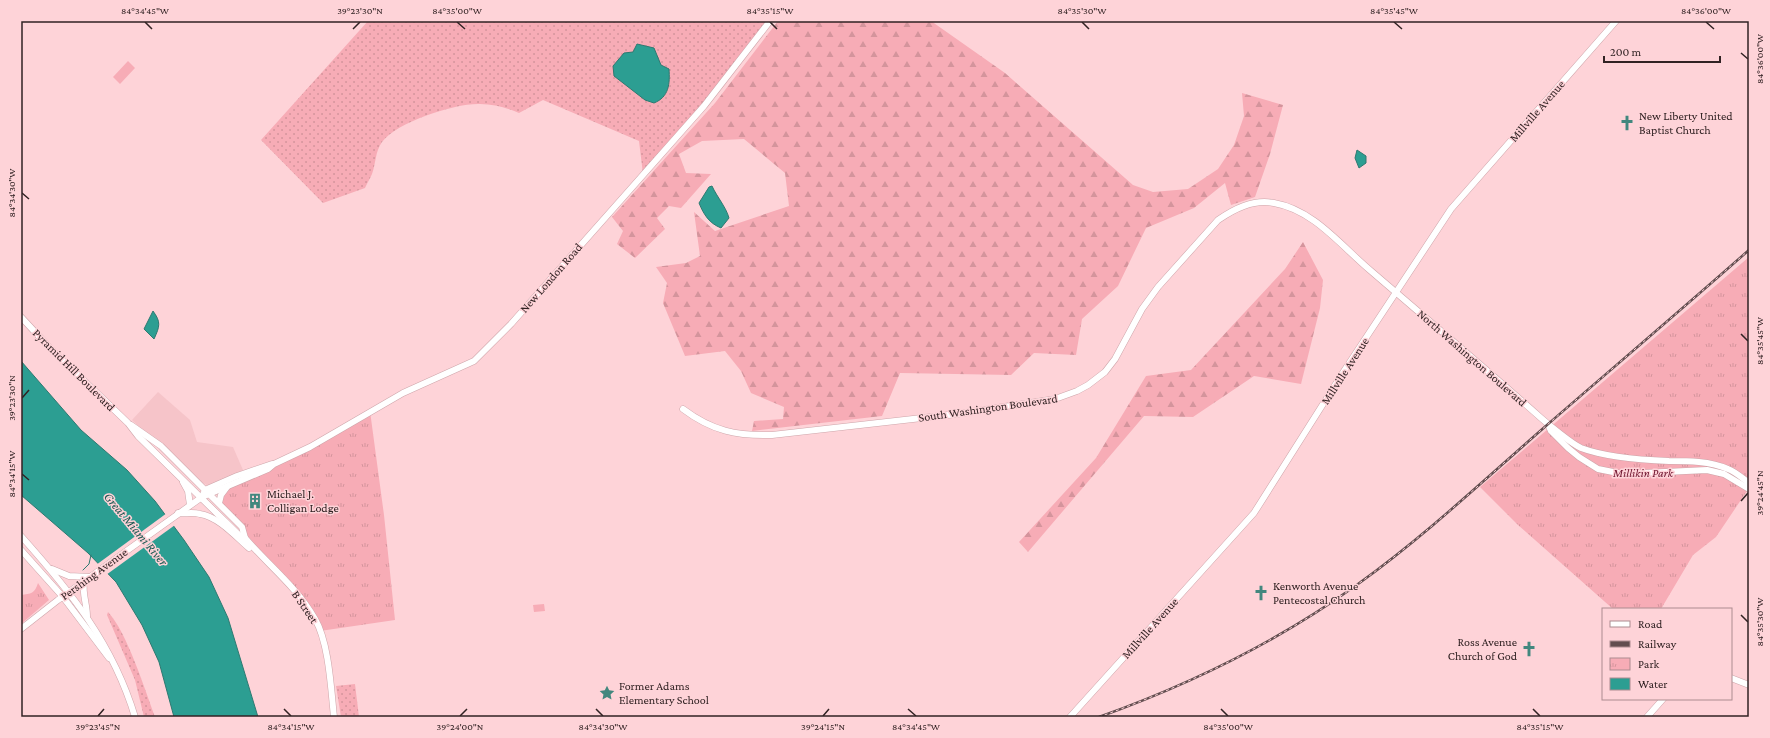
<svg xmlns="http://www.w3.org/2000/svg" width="1770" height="738" font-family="'Crimson Pro',serif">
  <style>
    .built { fill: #f6c4c9 }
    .grass { fill: url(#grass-dots) }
    .forest { fill: url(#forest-firs) }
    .park { fill: url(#park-tufts) }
    .pitch { fill: #f7acb6 }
    .water { fill: #2c9e92; stroke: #2e7971 }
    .pier { fill: #fed3d8 }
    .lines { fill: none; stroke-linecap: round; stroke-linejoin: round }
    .stream { stroke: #2e7971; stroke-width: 1 }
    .secondary-casing { stroke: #cea5aa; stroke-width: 7 }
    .secondary { stroke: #fff; stroke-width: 6 }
    .rail-casing { stroke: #624d4f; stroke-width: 2.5 }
    .rail { stroke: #fed3d8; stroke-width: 1; stroke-dasharray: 3; stroke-linecap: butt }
    .ticks { fill: none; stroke: #312223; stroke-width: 1.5 }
    .labels { text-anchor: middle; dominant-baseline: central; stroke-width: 3; stroke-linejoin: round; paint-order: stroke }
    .street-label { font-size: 12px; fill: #312223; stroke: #fed3d8 }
    .poi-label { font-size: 12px; fill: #312223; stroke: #fed3d8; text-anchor: start }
    .park-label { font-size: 12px; font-style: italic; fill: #6b0f2a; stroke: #fed3d8 }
    .water-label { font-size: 13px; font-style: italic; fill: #1c5952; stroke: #fed3d8 }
    .neatline { fill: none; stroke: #312223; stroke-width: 1.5 }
    .ticks-label { font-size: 10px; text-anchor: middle; fill: #312223 }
  </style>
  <defs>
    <pattern id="grass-dots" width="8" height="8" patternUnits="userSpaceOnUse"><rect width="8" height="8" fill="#f7acb6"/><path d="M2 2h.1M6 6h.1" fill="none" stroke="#d4949c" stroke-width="1.8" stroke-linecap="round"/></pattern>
    <pattern id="forest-firs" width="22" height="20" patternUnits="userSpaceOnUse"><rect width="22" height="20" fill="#f7acb6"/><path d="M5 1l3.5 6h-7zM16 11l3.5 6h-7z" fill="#d4949c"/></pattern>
    <pattern id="park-tufts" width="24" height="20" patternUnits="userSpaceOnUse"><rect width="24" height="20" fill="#f7acb6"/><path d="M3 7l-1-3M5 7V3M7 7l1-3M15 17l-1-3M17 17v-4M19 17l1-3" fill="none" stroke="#d4949c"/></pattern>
  </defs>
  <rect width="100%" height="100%" fill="#fed3d8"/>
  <polygon class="built" points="158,392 190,420 197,442 233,447 243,470 209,486 201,482 186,471 132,420"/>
  <g class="grass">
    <path d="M368,21H770L729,76L643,174L639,141L543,100L519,113C507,108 494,104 480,104C455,103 397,122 382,142C375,152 376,163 372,174C370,179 367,183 365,188L323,203L261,140Z"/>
    <path d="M108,612C127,632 145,690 155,717H144L135,680L107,615Z"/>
    <polygon points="355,684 359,717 341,717 336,686"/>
  </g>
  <g class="forest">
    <polygon points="778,21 931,21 1005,73 1133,185 1153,192 1188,189 1218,169 1234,145 1244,116 1242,93 1283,105 1270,154 1255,197 1231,205 1225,183 1194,208 1146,228 1118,286 1082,319 1076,355 1034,353 1011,375 900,373 882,416 752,431 754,421 783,419 784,407 751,393 741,371 725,351 685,356 663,303 667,283 656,267 686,263 700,256 694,212 715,231 789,206 785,173 744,139 702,141 679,154 686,173 711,174 681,208 669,206 657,218 665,229 635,258 617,244 623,231 612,217 715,103"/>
    <polygon points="1303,242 1323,280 1320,308 1301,384 1254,376 1193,417 1144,416 1028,552 1019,542 1096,458 1146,376 1191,370 1285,269"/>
  </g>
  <g class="park">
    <polygon points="1749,257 1749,488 1716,537 1693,555 1661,609 1613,609 1518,525 1480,487"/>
    <polygon points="370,411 384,515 395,620 320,631 316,620 219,503 224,491 268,469"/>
    <path d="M38,583L49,600L21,624V595C31,594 35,593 38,583Z"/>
  </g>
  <g class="pitch">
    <polygon points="128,61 135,68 120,84 113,77"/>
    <polygon points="544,604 545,611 534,612 533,605"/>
  </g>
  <g class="water">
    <path d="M637,44L654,48L661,65L669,69C670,84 669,97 654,103L645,100L614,76L613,66L624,53L633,52Z"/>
    <polygon points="1357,150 1366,156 1366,163 1359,168 1355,158"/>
    <path d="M712,186C717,197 726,207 729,218L721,228C709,223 704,215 699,203L709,187Z"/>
    <path d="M153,311C161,322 160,326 154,339L144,329Z"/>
    <polygon points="21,361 81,430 127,470 155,501 184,540 209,577 228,618 258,717 174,717 159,662 142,625 116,582 88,553 21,495"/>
  </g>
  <polygon class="pier" points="167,513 175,525 106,575 96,565"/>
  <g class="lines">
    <polyline class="stream" points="83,570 89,564 91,555"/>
    <defs>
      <g id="secondary">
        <path d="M21,317L48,346L128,423L138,436L239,535L245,538C268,565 297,587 315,619C329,643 331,689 334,717"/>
        <path d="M683,409C712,431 737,436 772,435L957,414L1055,399L1077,391L1088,385L1105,372L1115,359L1142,309L1158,287L1218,220C1234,209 1253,199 1274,203C1314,210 1341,246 1371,271C1428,320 1485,368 1541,418C1549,425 1572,444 1581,448C1605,457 1643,460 1669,461C1688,461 1710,461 1728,469C1736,472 1742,478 1749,483"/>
        <polyline points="1548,424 1551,431 1568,448 1579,457 1598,469 1623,474 1707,470 1724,474 1749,489"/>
        <polyline points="131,425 161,446 242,527 245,538"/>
        <polyline points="183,482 188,491 190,505"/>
        <polyline points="205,490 237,476 272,464"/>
        <polyline points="202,497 268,469 274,464 310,447 403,393 474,361 511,324 704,106 770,21"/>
        <polyline points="219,503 221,495 227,487"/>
        <path d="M178,513C185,514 193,512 200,514C219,517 235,536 249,548"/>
        <path d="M21,536C71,592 113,644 135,717"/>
        <polyline points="21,550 63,597 109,658"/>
        <polyline points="52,569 69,576 90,577"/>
        <path d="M84,581C82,594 87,604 87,616"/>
        <polyline points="21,629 58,600 202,497 205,490"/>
        <polyline points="1731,678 1749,685"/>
        <polyline points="1070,717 1254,513 1344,371 1451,209 1616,21"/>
        <polyline points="1647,717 1663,699"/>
      </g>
    </defs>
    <use href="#secondary" class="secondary-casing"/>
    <use href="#secondary" class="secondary"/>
    <defs>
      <path id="rail" d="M1099,717C1191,684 1279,641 1358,584C1425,536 1485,479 1547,425C1614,367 1682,309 1749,250"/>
    </defs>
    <use href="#rail" class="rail-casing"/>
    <use href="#rail" class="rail"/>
  </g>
  <path class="ticks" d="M145,22L152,29M457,22L465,29M770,22L777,29M1082,22L1089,29M1394,22L1402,29M1706,22L1714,29M353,29L360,22M1741,53L1748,59M22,193L29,199M1741,334L1748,341M22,398L29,390M22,474L29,480M1741,501L1748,493M1741,615L1748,622M284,709L291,716M596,709L603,716M908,709L916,716M1221,709L1228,716M1533,709L1540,716M98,716L104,709M460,716L467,709M823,716L829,709"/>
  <defs>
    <symbol id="church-bare" viewBox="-9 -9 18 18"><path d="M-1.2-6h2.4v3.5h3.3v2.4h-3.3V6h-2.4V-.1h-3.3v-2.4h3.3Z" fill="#42877e" stroke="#fed3d8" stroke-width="2.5" paint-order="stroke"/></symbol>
    <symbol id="building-bare" viewBox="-9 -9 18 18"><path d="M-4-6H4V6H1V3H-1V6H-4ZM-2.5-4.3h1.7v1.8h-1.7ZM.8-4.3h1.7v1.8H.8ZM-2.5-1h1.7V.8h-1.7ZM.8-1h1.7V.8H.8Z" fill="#42877e" stroke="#fed3d8" stroke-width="2.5" paint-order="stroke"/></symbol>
    <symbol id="sight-bare" viewBox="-9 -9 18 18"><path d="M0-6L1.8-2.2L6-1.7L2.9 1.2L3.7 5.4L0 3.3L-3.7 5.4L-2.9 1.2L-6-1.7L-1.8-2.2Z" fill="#42877e" stroke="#fed3d8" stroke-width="2.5" paint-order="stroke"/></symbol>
  </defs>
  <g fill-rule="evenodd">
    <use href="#church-bare" x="1616" y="112" width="22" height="22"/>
    <use href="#building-bare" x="244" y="490" width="22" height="22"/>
    <use href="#church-bare" x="1250" y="582" width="22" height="22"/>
    <use href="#church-bare" x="1518" y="638" width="22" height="22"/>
    <use href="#sight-bare" x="596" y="682" width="22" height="22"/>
  </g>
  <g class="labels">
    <g class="street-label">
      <text transform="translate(1537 111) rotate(-49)">Millville Avenue</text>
      <text transform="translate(551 278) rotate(-49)">New London Road</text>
      <text transform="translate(1472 358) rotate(41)">North Washington Boulevard</text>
      <text transform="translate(74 370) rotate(45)">Pyramid Hill Boulevard</text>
      <text transform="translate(1345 371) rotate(-57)">Millville Avenue</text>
      <text transform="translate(988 408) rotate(-8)">South Washington Boulevard</text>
      <text transform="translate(94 574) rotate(-36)">Pershing Avenue</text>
      <text transform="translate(305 607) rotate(56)">B Street</text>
      <text transform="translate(1150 628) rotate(-48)">Millville Avenue</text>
    </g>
    <g class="poi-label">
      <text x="1639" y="116">New Liberty United<tspan x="1639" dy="14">Baptist Church</tspan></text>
      <text x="267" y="494">Michael J.<tspan x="267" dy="14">Colligan Lodge</tspan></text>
      <text x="1273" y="586">Kenworth Avenue<tspan x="1273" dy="14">Pentecostal Church</tspan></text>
      <text x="1517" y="642" text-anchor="end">Ross Avenue<tspan x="1517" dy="14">Church of God</tspan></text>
      <text x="619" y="686">Former Adams<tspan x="619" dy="14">Elementary School</tspan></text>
    </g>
    <g class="park-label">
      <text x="1643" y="473">Millikin Park</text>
    </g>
    <g class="water-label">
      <text transform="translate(136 529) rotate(50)">Great Miami River</text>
    </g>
  </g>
  <rect width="1770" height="738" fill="none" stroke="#fed3d8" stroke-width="44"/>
  <rect x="1602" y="608" width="130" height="92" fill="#fed3d8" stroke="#ac8c90"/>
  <rect x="1610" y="621" width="20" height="6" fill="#ffffff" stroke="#ac8c90"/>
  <text x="1638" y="628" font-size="12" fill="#312223">Road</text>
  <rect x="1610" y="641" width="20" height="6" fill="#624d4f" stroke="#ac8c90"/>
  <text x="1638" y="648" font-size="12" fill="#312223">Railway</text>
  <rect x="1610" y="658" width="20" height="12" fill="url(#park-tufts)" stroke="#ac8c90"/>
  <text x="1638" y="668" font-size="12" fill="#312223">Park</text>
  <rect x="1610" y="678" width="20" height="12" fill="#2c9e92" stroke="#ac8c90"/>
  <text x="1638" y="688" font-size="12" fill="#312223">Water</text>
  <path d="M1604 56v6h116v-6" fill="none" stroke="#312223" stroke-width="2"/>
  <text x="1610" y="56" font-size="12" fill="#312223" stroke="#fed3d8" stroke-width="3" paint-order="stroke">200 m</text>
  <rect x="22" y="22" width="1726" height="694" class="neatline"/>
  <g class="ticks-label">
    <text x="145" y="14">84°34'45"W</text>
    <text x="360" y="14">39°23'30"N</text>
    <text x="457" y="14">84°35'00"W</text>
    <text x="770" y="14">84°35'15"W</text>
    <text x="1082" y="14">84°35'30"W</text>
    <text x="1394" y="14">84°35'45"W</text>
    <text x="1706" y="14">84°36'00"W</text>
    <text transform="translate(1759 59) rotate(-90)" y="4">84°36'00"W</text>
    <text transform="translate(11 193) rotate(-90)" y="4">84°34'30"W</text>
    <text transform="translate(1759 341) rotate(-90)" y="4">84°35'45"W</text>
    <text transform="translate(11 398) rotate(-90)" y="4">39°23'30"N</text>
    <text transform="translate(11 474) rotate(-90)" y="4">84°34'15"W</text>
    <text transform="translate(1759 493) rotate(-90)" y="4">39°24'45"N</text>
    <text transform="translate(1759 622) rotate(-90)" y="4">84°35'30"W</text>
    <text x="98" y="730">39°23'45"N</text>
    <text x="291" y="730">84°34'15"W</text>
    <text x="460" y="730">39°24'00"N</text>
    <text x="603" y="730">84°34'30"W</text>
    <text x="823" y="730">39°24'15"N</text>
    <text x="916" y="730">84°34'45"W</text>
    <text x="1228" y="730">84°35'00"W</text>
    <text x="1540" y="730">84°35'15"W</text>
  </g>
</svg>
